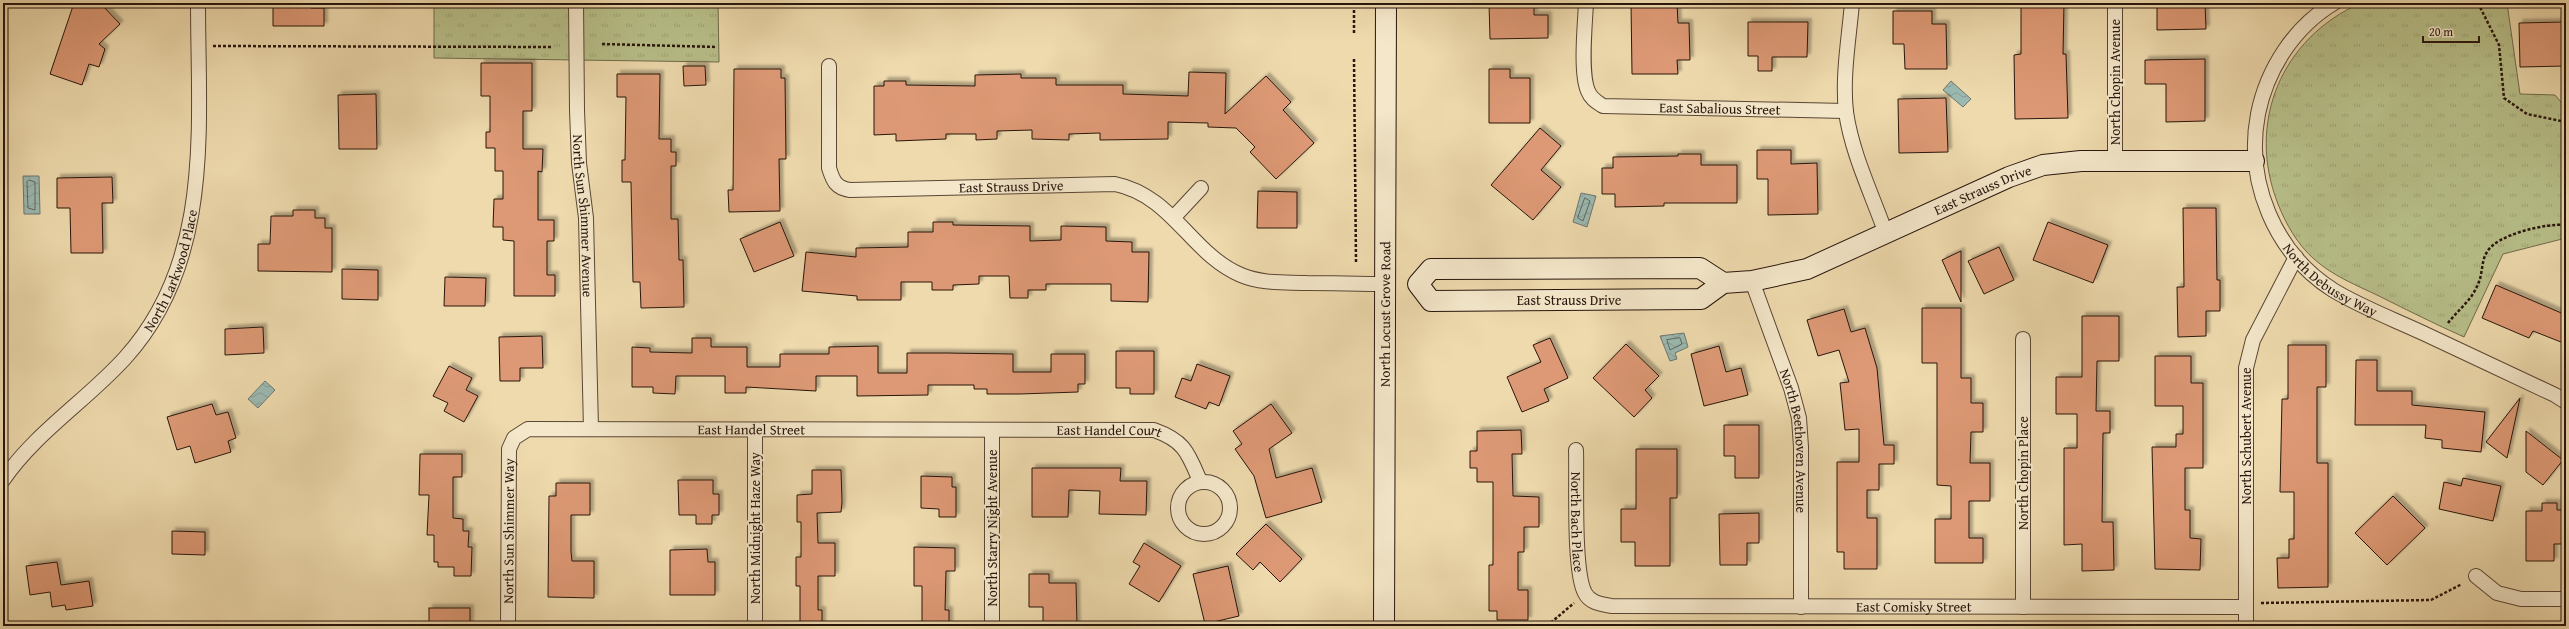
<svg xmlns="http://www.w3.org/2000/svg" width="2569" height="629" font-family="'Gentium Book Plus',serif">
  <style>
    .park { fill: url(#park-tufts); stroke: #706a4c }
    .water { fill: url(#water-waves); stroke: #6d776f }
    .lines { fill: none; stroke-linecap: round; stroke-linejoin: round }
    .shore { stroke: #62675f; stroke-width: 1 }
    .building { fill: #dd9974; stroke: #28150d; filter: url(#shadow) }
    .street-casing { stroke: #5a4635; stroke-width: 16 }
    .secondary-casing { stroke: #28150d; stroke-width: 22 }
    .path { stroke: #28150d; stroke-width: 2.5; stroke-dasharray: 3 2; stroke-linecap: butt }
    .street { stroke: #f4e7ca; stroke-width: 14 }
    .secondary { stroke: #f4e7ca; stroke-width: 20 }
    .labels { text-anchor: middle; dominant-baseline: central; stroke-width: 4; stroke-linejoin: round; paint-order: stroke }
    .street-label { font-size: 14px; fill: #28150d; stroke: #f4e7ca }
  </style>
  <defs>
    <pattern id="park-tufts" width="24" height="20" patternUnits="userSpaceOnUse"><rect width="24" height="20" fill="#b8c08a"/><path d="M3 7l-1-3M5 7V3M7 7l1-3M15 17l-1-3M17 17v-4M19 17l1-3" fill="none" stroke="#9ea476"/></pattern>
    <pattern id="water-waves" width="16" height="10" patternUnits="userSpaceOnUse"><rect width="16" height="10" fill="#9bb9b1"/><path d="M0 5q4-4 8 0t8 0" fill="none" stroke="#869e97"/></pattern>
    <filter id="shadow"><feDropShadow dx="3.5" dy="-3.5" stdDeviation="1" flood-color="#0004"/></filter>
  </defs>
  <rect width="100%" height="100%" fill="#eedaad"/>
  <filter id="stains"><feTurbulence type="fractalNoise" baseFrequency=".005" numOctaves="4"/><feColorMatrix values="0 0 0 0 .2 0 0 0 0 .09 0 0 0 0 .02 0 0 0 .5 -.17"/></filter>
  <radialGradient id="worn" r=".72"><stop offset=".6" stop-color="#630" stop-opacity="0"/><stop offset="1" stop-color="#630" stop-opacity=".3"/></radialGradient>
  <g class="park">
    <polygon points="434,3 718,3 719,62 434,58"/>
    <path d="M2361,3H2507L2520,94L2555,95L2566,108V238L2503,254L2464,337C2435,324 2407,310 2379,296C2356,285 2333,276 2314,259C2297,244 2286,224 2278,204C2246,123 2281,38 2361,3Z"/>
  </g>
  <g class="water">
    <polygon points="1951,81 1971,99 1963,107 1943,90"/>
    <polygon points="23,176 39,176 40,214 24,214"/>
    <polygon points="1581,193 1596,196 1587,227 1573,222"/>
    <polygon points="1684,333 1688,347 1675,353 1677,359 1670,361 1660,336"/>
    <polygon points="265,381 275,390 258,408 248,399"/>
  </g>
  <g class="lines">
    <g class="shore">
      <polygon points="29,180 35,182 35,210 28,208 27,182"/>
      <polygon points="1585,198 1590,201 1583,221 1578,218"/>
      <polygon points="1680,338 1682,344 1670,350 1667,340"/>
    </g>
  </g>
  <g class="building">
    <polygon points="74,3 100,3 120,24 99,44 105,49 99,67 89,64 82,85 50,74"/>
    <polygon points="273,3 311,3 311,8 324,8 324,26 273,26"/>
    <polygon points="1489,3 1534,3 1534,15 1548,15 1548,38 1490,39"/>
    <polygon points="1631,3 1677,3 1678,23 1689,23 1690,60 1677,60 1678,74 1632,74"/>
    <polygon points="2021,3 2064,3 2063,54 2066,54 2068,118 2015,119 2014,55 2021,54"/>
    <polygon points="2157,3 2205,3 2206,29 2157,30"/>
    <polygon points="1893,11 1932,11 1932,24 1946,24 1947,69 1905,69 1904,44 1893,44"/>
    <polygon points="1748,22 1808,22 1807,57 1772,57 1772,71 1758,71 1758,56 1748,56"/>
    <polygon points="2566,22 2566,66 2520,67 2519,23"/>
    <polygon points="2205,59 2205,121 2166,122 2166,84 2145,84 2145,60"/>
    <polygon points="481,63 532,63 532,111 523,111 523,149 543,149 542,172 538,171 538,220 554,220 554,241 547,241 547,275 555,275 555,296 514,296 514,241 503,240 503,227 493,227 494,199 503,199 503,171 495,171 495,148 486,148 486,132 490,132 490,96 481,96"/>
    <polygon points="683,66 705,66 706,85 684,86"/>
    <polygon points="734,69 781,69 781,78 785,78 786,159 779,159 780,211 729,212 728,190 733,190"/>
    <polygon points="1489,69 1510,69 1510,78 1530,78 1530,123 1489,123"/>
    <polygon points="1189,72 1226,73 1225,114 1266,76 1291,102 1283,110 1314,143 1276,179 1250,152 1255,147 1236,128 1208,127 1208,123 1168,122 1168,139 1100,140 1100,133 1069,134 1069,140 1032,139 1032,130 997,131 997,139 976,140 976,134 946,134 946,139 896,141 896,134 874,135 874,86 884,86 884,81 906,81 906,85 975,86 975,75 1021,74 1021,78 1056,78 1056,85 1123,85 1123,94 1188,96"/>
    <polygon points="617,74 660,74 659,139 671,139 671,152 676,152 676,166 671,166 671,219 678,219 679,260 683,260 684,307 641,308 640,282 633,282 631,182 622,182 622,160 625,160 626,97 617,97"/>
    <polygon points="376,94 377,149 339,149 338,95"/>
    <polygon points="1946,98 1948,152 1899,153 1898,99"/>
    <polygon points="1540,128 1561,146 1541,170 1561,187 1533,220 1491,185"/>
    <polygon points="1757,150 1791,150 1791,164 1817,163 1818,214 1768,215 1768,179 1757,179"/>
    <polygon points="1678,154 1701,154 1701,165 1737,165 1737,203 1664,203 1664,206 1615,207 1615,194 1602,194 1602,168 1613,168 1613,157 1678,156"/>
    <polygon points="112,177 113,203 102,203 103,253 71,253 70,208 57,208 57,178"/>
    <polygon points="1258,191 1297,192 1297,228 1257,228"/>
    <polygon points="2183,208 2216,208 2217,280 2220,280 2220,311 2206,311 2206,336 2178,337 2177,287 2184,287"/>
    <polygon points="293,210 315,210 315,218 325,218 325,228 332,228 332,272 258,271 258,244 270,244 271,216 293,216"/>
    <polygon points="780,222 794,256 754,272 740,239"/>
    <polygon points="933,222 953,222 953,225 1030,226 1030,241 1061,240 1061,226 1106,227 1106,241 1132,242 1132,252 1149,252 1148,302 1111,301 1111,284 1046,284 1046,290 1028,290 1028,298 1010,298 1009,276 979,276 979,284 953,285 953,290 932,290 932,282 901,282 901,300 857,300 857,296 802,291 806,252 856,257 856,248 908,247 908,232 933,232"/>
    <polygon points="2048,222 2108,245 2093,283 2033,260"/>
    <polygon points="1999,247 2014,280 1984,294 1968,261"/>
    <polygon points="1961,251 1961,302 1942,260"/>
    <polygon points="342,269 378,270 378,300 342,299"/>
    <polygon points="445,277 486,278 485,306 444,306"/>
    <polygon points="2496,285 2566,315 2566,344 2533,331 2529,338 2482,318"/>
    <polygon points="1922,308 1961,308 1961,378 1971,378 1971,403 1983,403 1983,432 1971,432 1970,463 1990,463 1990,501 1969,501 1969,538 1983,538 1983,563 1935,563 1935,519 1951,519 1951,486 1937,485 1937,363 1922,363"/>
    <polygon points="1844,309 1851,332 1865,328 1877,368 1884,445 1894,445 1894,464 1879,464 1879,490 1867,490 1867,518 1877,518 1877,569 1844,569 1844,552 1837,552 1837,462 1859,462 1859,429 1845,430 1840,383 1849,382 1839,350 1818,356 1807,320"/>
    <polygon points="2082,316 2119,316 2119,361 2097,361 2096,411 2110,411 2110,433 2103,433 2102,522 2113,522 2114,570 2082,571 2082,544 2064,545 2064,448 2077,448 2077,414 2056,414 2056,377 2082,377"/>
    <polygon points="263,327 264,353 225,355 225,329"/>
    <polygon points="542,336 543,368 520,368 520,381 500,381 499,337"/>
    <polygon points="692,338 711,338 711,347 747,347 747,367 780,367 780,354 829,354 829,347 878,346 878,373 907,373 907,353 947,353 1013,354 1013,372 1051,372 1051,354 1085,354 1085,384 1078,384 1078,392 1020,394 987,394 987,389 974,389 974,385 928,385 928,395 857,396 857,376 816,376 816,391 746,387 746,393 725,393 725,376 676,376 675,394 653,393 653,387 632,387 632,347 650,348 650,352 692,353"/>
    <polygon points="1550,338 1568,378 1544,389 1549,401 1522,412 1507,377 1541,362 1533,345"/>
    <polygon points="1626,344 1659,376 1645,390 1652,398 1634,417 1593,378"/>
    <polygon points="2288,345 2326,345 2326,387 2317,387 2317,463 2328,463 2328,587 2278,588 2277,558 2289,558 2289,539 2294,539 2294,492 2280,492 2282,399 2288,399"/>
    <polygon points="1719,346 1726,372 1741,368 1748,395 1704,406 1691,354"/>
    <polygon points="1116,351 1154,351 1154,394 1130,394 1130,388 1116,388"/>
    <polygon points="2155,356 2191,356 2191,383 2203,383 2203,468 2185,468 2185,510 2190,510 2190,538 2201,539 2200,570 2155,569 2152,447 2176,447 2176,434 2183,434 2183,406 2155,406"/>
    <polygon points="2356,360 2377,360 2377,391 2412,391 2412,405 2485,412 2481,452 2442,448 2442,440 2425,438 2426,425 2355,425"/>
    <polygon points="1197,364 1230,376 1219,406 1209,402 1206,409 1175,397 1182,378 1191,381"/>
    <polygon points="449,366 472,378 466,390 478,396 464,422 444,411 448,403 433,396"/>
    <polygon points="2520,398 2507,458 2486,442"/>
    <polygon points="212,404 216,415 228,412 236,438 228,441 231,452 195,463 190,446 177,450 167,417"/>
    <polygon points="1271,404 1292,433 1269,449 1276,478 1312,468 1322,502 1266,518 1254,476 1235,449 1242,444 1233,431"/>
    <polygon points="1724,425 1759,425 1759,478 1735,478 1735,456 1724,456"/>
    <polygon points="1521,430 1522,454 1512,454 1513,496 1539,497 1539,527 1524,527 1524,552 1518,552 1518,590 1528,590 1528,620 1497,620 1497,611 1489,611 1489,565 1493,565 1493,482 1477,482 1477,468 1470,468 1470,451 1477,451 1477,431"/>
    <polygon points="2526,431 2563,460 2543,485 2526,472"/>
    <polygon points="1636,449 1677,449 1677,498 1670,498 1670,566 1635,566 1635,542 1621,542 1621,509 1636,509"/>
    <polygon points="420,454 462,454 462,477 453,477 453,518 463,519 463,531 469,531 468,547 472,547 471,576 454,576 454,567 438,567 438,562 434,562 434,535 427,535 429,495 419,495"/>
    <polygon points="1032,468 1121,468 1120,481 1147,481 1146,515 1099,514 1100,491 1069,490 1068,517 1032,517"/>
    <polygon points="812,470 841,470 842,502 841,512 817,513 818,543 835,543 835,576 818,576 818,610 822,610 822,626 800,626 800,586 796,586 796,557 801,557 801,522 797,522 797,495 812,494"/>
    <polygon points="921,476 952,477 952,487 956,487 956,517 939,517 939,509 921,508"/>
    <polygon points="2463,478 2501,486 2493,521 2439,509 2444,482 2461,486"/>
    <polygon points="678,480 713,480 713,494 719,494 719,515 712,515 712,524 696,524 696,515 679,515"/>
    <polygon points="556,483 590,483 590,515 571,515 571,552 572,561 594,561 594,598 548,597 549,496 556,496"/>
    <polygon points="2393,496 2425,528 2387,565 2355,533"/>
    <polygon points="2542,503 2557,503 2557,510 2566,510 2566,544 2554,544 2554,561 2526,561 2526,511 2542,511"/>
    <polygon points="1759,513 1759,543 1747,543 1747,565 1720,565 1719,514"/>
    <polygon points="1266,524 1302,559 1280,582 1260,562 1253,570 1236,554"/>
    <polygon points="172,531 205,532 205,555 172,554"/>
    <polygon points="1144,543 1181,566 1159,602 1129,584 1140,566 1133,562"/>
    <polygon points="914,547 955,548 955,571 946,571 945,610 949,610 949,626 922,626 922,586 914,586"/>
    <polygon points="707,549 708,562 715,562 715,595 670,595 670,550"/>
    <polygon points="57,562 61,585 89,581 93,606 66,610 65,605 52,607 50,592 30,595 26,566"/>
    <polygon points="1228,566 1239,616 1205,624 1193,574"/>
    <polygon points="1029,574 1049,574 1049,583 1076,583 1077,626 1043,626 1043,607 1029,607"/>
    <rect x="429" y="608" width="41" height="18"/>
  </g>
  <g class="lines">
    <defs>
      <g id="street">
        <path id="s1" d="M576,3L577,110L579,163L586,218L591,429"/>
        <path id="s2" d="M1586,3C1585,24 1580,73 1588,91C1591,99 1597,102 1603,106L1846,111"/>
        <path d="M1852,3C1849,38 1842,77 1846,112C1852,154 1872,194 1886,234"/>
        <polyline points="2115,3 2115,161"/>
        <path id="s3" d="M2334,3C2294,27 2267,69 2258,114C2245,182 2275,253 2333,290C2361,307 2393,319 2423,333C2467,354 2511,374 2555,395L2566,402"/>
        <path id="s4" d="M829,66V168C833,181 836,188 850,190L1115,184C1173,196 1191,254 1241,275C1262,284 1285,282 1307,283C1333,283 1359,284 1386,284"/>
        <polyline points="1174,217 1201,188"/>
        <path id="s5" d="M1752,281L1791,388L1799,418L1801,447V607"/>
        <polyline points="2023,339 2023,607"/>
        <polyline points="992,430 992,626"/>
        <path id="s6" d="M1576,450C1577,479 1573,572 1585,593C1590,603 1601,604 1611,606L2246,607"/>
        <path id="s7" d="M3,480C36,432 87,400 125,358C214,260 198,125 198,3"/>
        <circle cx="1204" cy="508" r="26"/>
        <polyline points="2476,576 2497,593 2521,599 2566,599"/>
        <path id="s8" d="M508,626L509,449L514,438L528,429L1154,430C1185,441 1188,453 1200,481"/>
        <polyline points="755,626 755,430"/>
        <path id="s9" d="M2246,626V368L2253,340L2296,257"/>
      </g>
      <g id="secondary">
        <polygon points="1700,268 1723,283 1701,299 1431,301 1418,284 1431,269"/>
        <path id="s10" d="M1723,283L1752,281L1807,269L2009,177L2043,165L2081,161H2254"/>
        <path id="s11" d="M1384,626L1386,3"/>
      </g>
    </defs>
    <use href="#street" class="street-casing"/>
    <use href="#secondary" class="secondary-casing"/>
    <g class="path">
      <polyline points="2478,3 2499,45 2504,98 2527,114 2566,122"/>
      <polyline points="1354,33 1354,3"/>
      <polyline points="602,44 717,47"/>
      <polyline points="213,46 553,47"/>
      <polyline points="1354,59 1356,262"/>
      <path d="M2448,323C2458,310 2472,300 2478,284C2483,274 2481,261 2487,252C2497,234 2547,223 2566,225"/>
      <polyline points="2261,603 2431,600 2462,584"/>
      <polyline points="1547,626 1574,603"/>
    </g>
    <use href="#street" class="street"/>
    <use href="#secondary" class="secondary"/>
  </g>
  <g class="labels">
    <g class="street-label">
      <text transform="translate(2115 82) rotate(-90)">North Chopin Avenue</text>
      <text stroke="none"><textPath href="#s2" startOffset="227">East Sabalious Street</textPath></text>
      <text stroke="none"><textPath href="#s4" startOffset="296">East Strauss Drive</textPath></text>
      <text stroke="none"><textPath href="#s10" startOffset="278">East Strauss Drive</textPath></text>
      <text stroke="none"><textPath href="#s1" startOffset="213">North Sun Shimmer Avenue</textPath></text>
      <text stroke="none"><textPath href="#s7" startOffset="273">North Larkwood Place</textPath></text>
      <text stroke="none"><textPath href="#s3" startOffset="333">North Debussy Way</textPath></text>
      <text x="1569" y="300">East Strauss Drive</text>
      <text stroke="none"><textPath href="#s11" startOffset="312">North Locust Grove Road</textPath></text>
      <text stroke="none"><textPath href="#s8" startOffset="429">East Handel Street</textPath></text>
      <text stroke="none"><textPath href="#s8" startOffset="787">East Handel Court</textPath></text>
      <text stroke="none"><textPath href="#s9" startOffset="190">North Schubert Avenue</textPath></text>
      <text stroke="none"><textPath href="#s5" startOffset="167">North Beethoven Avenue</textPath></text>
      <text transform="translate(2023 473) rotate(-90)">North Chopin Place</text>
      <text stroke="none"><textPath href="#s6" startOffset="72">North Bach Place</textPath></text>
      <text transform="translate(755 528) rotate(-90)">North Midnight Haze Way</text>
      <text transform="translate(992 528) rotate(-90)">North Starry Night Avenue</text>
      <text stroke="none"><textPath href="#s8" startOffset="95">North Sun Shimmer Way</textPath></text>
      <text stroke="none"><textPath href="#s6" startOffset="477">East Comisky Street</textPath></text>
    </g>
  </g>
  <rect width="2569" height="629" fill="none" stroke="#eedaad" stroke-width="16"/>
  <rect x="4" y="4" width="2561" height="621" fill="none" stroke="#28150d" stroke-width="2"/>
  <rect x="8" y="8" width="2553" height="613" fill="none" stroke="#28150d"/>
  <path d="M2423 36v6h56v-6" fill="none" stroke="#28150d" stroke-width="2"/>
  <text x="2429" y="36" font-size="12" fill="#28150d" stroke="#f4e7ca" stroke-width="3" paint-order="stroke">20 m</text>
  <rect width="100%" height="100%" filter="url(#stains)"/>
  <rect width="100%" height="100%" fill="url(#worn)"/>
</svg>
